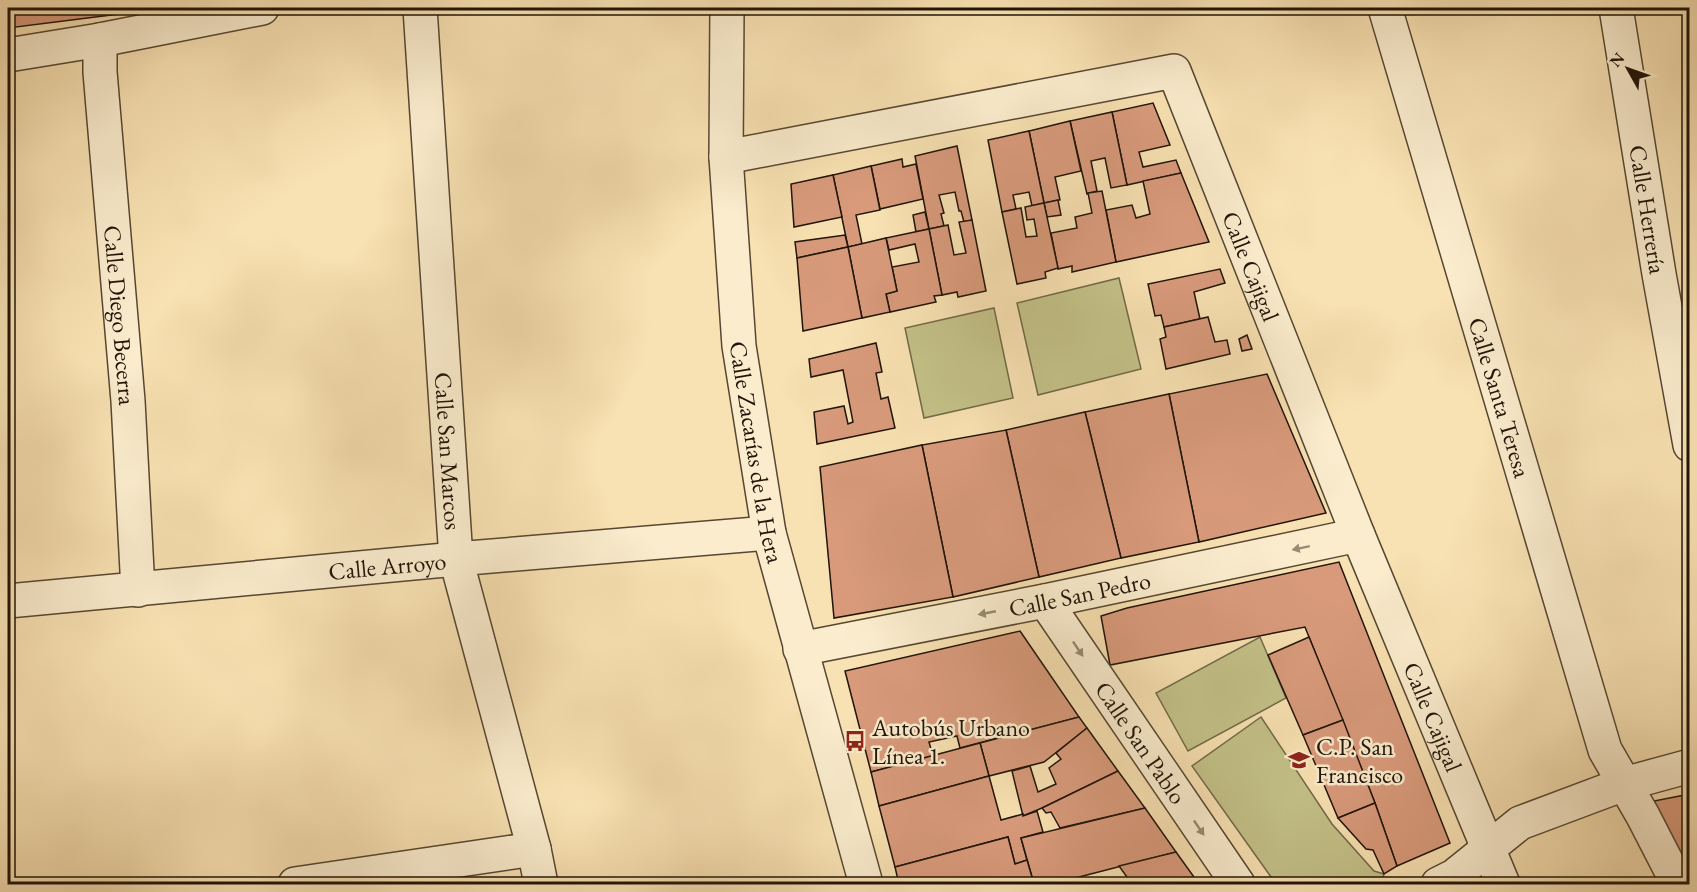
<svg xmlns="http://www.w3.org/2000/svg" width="1697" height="892" font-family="'EB Garamond',serif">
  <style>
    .green { fill: #c3c188; stroke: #726a48; stroke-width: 1.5 }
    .building { fill: #d89a7b; stroke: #201408; stroke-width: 1.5 }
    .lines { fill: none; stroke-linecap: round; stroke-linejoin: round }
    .minor-casing { stroke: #564732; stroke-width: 36 }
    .minor { stroke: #faeccd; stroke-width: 33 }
    .oneway { fill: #988b74 }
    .labels { text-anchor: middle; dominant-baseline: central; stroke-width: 5; stroke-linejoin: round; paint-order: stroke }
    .street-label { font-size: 24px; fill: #201408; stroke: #faeccd }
    .poi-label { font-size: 24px; fill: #201408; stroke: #faeccd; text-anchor: start }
  </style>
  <rect width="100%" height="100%" fill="#f8e1b2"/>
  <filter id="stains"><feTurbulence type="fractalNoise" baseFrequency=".00333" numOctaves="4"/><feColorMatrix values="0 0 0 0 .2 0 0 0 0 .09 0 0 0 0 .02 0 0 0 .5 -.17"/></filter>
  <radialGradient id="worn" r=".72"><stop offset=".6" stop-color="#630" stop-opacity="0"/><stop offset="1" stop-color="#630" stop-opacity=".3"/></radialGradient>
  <g class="green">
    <polygon points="1119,278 1141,369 1038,395 1017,303"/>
    <polygon points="994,308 1013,398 924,418 905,328"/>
    <polygon points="1260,637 1286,698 1188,751 1156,693"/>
    <polygon points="1261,717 1332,824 1374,871 1384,874 1381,884 1276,884 1192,766"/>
  </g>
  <g class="building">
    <polygon points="8,8 143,8 143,11 8,28"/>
    <polygon points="1153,103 1170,145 1139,152 1143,167 1176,160 1181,173 1127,185 1112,112"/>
    <polygon points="1112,112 1127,185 1111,188 1105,158 1091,161 1097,191 1087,194 1070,121"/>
    <polygon points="1070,121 1081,171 1055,177 1060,200 1044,203 1029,131"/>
    <polygon points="1029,131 1044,203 1032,206 1029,192 1013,195 1016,209 1002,212 988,140"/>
    <polygon points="957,146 972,220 964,222 961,211 959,211 955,192 939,195 944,213 941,214 944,226 929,229 915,156"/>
    <polygon points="902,159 903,167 916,164 923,199 880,209 871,166"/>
    <polygon points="871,166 880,210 856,215 862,244 848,247 833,175"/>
    <polygon points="1181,173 1209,242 1116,262 1106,210 1132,205 1136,218 1150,214 1143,181"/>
    <polygon points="833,175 842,217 794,227 791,184"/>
    <polygon points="1102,191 1116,262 1072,272 1072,266 1058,269 1051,233 1077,228 1075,217 1092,213 1088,193"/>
    <polygon points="1058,200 1061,215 1047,217 1044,203"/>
    <polygon points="1044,203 1058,268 1045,272 1046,278 1017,284 1002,212 1021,208 1026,237 1037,236 1034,219 1027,220 1025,207"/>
    <polygon points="925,212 929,229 916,232 913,215"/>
    <polygon points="972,220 986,291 958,297 957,292 942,295 929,229 948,225 954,255 966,253 959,222"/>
    <polygon points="929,229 942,295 934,296 936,302 890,312 886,294 897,291 892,267 919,262 915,244 889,250 886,238"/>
    <polygon points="845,235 848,247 797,258 795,242"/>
    <polygon points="886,238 897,291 886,294 890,312 862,318 848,247"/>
    <polygon points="848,247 862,318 803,331 797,258"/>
    <polygon points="1220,269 1225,283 1194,292 1200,319 1164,327 1161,315 1155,316 1148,284"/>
    <polygon points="1208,317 1215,342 1227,340 1230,354 1166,369 1160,339 1166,337 1164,327"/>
    <polygon points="1247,335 1252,349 1242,351 1239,339"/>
    <polygon points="876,343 882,372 876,373 881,399 888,397 895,428 817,444 814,412 844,406 848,424 853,422 843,370 811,377 809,359"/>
    <polygon points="1267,374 1326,513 1199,542 1169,394"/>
    <polygon points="1169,394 1199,542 1121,558 1085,412"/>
    <polygon points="1085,412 1121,558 1039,577 1006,430"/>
    <polygon points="1006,430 1039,577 953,597 922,445"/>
    <polygon points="922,445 953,597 834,618 820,467"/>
    <polygon points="1339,562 1450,843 1397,866 1375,803 1305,627 1110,665 1101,616 1127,608"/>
    <polygon points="1020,631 1079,717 960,748 957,736 929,742 933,756 871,772 845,671"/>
    <polygon points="1309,637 1343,720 1303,735 1268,655"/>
    <polygon points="1079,717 1087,728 1044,762 989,776 980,743"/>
    <polygon points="1343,720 1375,803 1338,818 1303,735"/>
    <polygon points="1087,728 1118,771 1042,808 1023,816 1012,771 1030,766 1038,792 1056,784 1049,768 1061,759 1056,753"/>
    <polygon points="980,743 989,776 879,806 871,772"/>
    <polygon points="1118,771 1145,808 1060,828 1051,812 1046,813 1042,808"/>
    <polygon points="989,776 1001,820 1023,814 1023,816 1037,811 1043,832 1021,838 1027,860 1015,864 1008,837 895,867 879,806"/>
    <polygon points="1690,794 1690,872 1654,801"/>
    <polygon points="1375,803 1397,866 1384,874 1373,850 1366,849 1338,818"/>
    <polygon points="1145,808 1176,852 1052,884 1034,884 1021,838"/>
    <polygon points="1008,837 1015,864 1027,860 1034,884 899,884 895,867"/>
    <polygon points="1176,852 1199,884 1132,884 1119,866"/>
  </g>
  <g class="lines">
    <defs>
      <g id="minor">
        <path id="s1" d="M420,8L456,559L534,849L541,884"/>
        <path id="s2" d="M727,8L726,157L739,346L769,533L866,884"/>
        <path id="s3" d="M1385,8L1605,750L1643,816L1678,884"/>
        <path id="s4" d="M1616,8L1659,274L1690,445"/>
        <path id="s5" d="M100,40V72L128,401L138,590"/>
        <polyline points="8,55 100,40 262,8"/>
        <path id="s6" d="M726,157L1174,71L1358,535L1503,884"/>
        <path id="s7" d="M8,601L456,559L769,533"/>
        <path id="s8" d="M1045,601L1238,884"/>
        <path id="s9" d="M800,649L1045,601L1358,535"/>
        <polyline points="295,884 534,849"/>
        <polyline points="1438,884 1454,876 1520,823 1624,784 1690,766"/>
      </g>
    </defs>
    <use href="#minor" class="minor-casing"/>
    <use href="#minor" class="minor"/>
  </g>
  <defs><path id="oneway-solid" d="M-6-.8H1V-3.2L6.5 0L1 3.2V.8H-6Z" transform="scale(1.5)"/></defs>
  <g class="oneway">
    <use href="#oneway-solid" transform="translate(1301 548) rotate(168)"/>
    <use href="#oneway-solid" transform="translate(987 613) rotate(169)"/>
    <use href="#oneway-solid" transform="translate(1078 649) rotate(56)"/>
    <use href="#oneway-solid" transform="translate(1199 828) rotate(56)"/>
  </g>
  <defs>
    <symbol id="bus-bare" viewBox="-9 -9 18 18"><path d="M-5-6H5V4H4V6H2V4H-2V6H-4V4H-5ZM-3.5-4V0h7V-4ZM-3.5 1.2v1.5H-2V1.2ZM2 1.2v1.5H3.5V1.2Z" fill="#8f2418" stroke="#faeccd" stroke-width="2.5" paint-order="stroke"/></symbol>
    <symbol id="school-bare" viewBox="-9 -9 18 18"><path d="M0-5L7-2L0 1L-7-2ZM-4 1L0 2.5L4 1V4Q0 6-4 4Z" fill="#8f2418" stroke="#faeccd" stroke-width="2.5" paint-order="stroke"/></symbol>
  </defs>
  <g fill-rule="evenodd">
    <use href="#bus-bare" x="840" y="726" width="30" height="30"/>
    <use href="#school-bare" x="1284" y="745" width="30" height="30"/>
  </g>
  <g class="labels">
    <g class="street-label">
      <text stroke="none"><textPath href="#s4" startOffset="204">Calle Herrería</textPath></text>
      <text stroke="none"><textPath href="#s6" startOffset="666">Calle Cajigal</textPath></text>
      <text stroke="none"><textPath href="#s5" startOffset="276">Calle Diego Becerra</textPath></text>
      <text stroke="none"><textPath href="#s3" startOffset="406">Calle Santa Teresa</textPath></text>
      <text stroke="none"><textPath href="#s1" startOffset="444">Calle San Marcos</textPath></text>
      <text stroke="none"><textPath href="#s2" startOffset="446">Calle Zacarías de la Hera</textPath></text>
      <text stroke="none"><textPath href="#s7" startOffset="381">Calle Arroyo</textPath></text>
      <text stroke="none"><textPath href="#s9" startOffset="285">Calle San Pedro</textPath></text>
      <text stroke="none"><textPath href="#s6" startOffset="1152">Calle Cajigal</textPath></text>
      <text stroke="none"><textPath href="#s8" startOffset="171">Calle San Pablo</textPath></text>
    </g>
    <g class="poi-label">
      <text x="872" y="727">Autobús Urbano<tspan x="872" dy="28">Línea 1.</tspan></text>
      <text x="1316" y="746">C.P. San<tspan x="1316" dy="28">Francisco</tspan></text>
    </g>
  </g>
  <rect width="1697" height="892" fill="none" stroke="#f8e1b2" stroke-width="30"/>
  <rect x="9" y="9" width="1679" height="874" fill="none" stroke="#201408" stroke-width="3"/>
  <rect x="15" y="15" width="1667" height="862" fill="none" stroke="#201408" stroke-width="1.5"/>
  <g transform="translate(1628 69) rotate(310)" stroke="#faeccd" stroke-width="4.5" paint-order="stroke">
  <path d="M0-4.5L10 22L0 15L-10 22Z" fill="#201408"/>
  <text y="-9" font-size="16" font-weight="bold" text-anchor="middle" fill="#201408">N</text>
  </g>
  <rect width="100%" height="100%" filter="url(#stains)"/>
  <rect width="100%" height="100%" fill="url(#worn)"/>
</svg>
